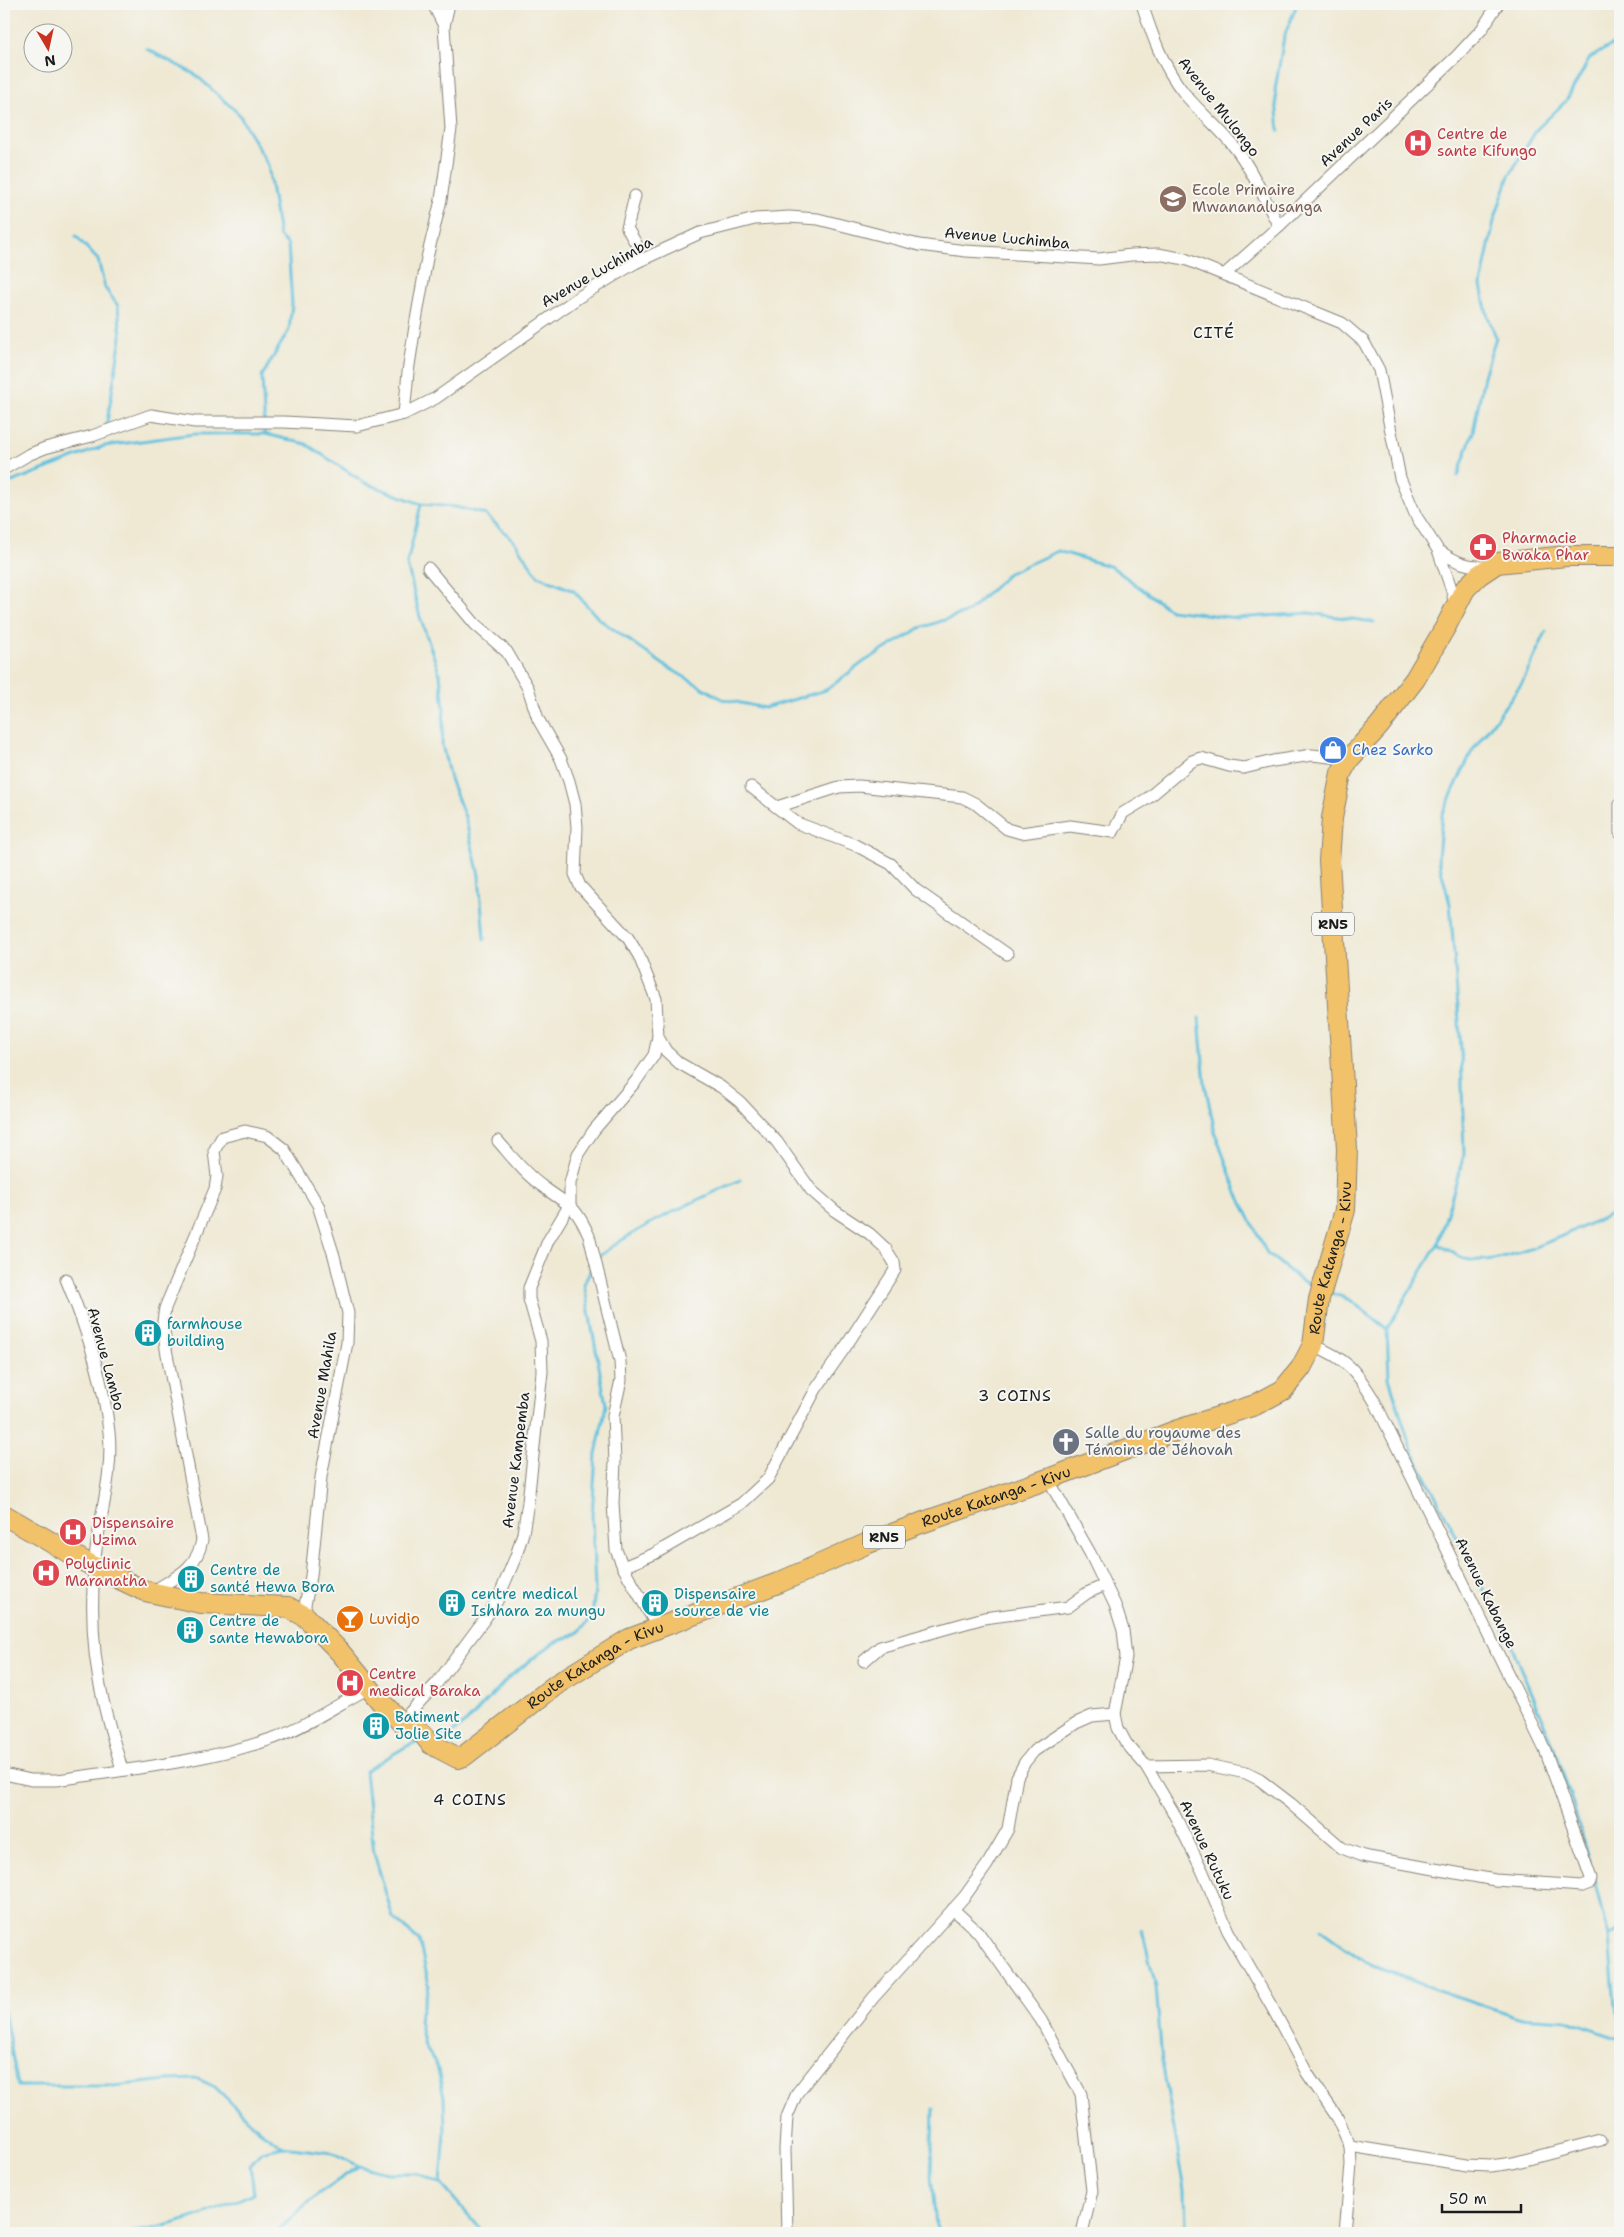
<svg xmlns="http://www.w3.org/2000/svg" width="1624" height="2237" font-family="'Shantell Sans',sans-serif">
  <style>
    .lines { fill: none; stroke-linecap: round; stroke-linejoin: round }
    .stream { stroke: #60c1de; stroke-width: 3 }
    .street-casing { stroke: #868278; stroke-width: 13 }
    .highway-casing { stroke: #868278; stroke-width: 22 }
    .street { stroke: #fff; stroke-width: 11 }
    .highway { stroke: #f2c26a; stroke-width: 20 }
    .labels { text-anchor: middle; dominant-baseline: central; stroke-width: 4; stroke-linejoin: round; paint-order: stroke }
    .shield { fill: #f6f6f2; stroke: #5d5d5c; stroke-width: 1 }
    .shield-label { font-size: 14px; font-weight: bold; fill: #1c1c1c }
    .street-label { font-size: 15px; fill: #1c1c1c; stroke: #f6f6f2 }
    .health-label { font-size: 15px; fill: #be3a42; stroke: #f6f6f2; text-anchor: start }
    .education-label { font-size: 15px; fill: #785e54; stroke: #f6f6f2; text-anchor: start }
    .shop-label { font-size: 15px; fill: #366cbe; stroke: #f6f6f2; text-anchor: start }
    .culture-label { font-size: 15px; fill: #0d838f; stroke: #f6f6f2; text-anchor: start }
    .worship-label { font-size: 15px; fill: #5b616d; stroke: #f6f6f2; text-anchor: start }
    .food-label { font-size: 15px; fill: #c56008; stroke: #f6f6f2; text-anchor: start }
    .neighbourhood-label { font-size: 16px; letter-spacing: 1px; fill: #1c1c1c; stroke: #f6f6f2 }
  </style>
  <rect width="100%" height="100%" fill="#f6f6f2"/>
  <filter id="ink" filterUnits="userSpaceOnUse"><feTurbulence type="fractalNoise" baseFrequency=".02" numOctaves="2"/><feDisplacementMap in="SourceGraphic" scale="10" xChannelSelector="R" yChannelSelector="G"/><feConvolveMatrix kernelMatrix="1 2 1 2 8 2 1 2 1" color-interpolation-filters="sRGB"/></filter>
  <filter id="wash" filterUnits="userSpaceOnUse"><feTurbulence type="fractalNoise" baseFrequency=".0096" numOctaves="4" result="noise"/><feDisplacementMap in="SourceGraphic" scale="20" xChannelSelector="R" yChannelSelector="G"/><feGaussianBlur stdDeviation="1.12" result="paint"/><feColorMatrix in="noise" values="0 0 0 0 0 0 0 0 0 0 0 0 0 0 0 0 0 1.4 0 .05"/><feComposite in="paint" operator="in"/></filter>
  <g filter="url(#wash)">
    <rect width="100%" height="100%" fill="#efe9d4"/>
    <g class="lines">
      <g class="stream">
        <polyline points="1614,45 1620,77"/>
        <polyline points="147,49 196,75 239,114 268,165 279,236 288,245 292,304 289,330 262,376 265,434"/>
        <polyline points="1279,131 1275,90 1284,37 1297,4"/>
        <polyline points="76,236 98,260 105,288 118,306 121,337 106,428"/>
        <polyline points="1458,476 1473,432 1484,376 1496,337 1487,314 1481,285 1494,221 1509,176 1537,129 1566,101 1590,58 1620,40"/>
        <polyline points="4,485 104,446 194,434 265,434 306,444 365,483 421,504 455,507 485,514 514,541 538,576 574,591 599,619 664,665 722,699 764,708 826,690 865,661 920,628 968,612 1009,573 1058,551 1112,567 1170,610 1237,618 1309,613 1374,622"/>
        <polyline points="421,504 407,564 420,617 440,675 444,708 442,744 450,779 465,817 479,875 484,940"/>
        <polyline points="1546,632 1522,683 1472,751 1442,815 1438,858 1450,904 1454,953 1461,1049 1464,1155 1438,1244 1387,1329 1389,1378 1411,1448 1504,1629 1558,1757 1590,1861"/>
        <polyline points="1199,1018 1205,1084 1215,1133 1237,1193 1267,1253 1302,1281 1316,1286"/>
        <path d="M1438,1244C1446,1248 1456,1256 1465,1259C1501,1268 1575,1230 1609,1215"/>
        <path d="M598,1257C640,1224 693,1203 740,1180"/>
        <polyline points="1329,1292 1350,1300 1387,1329"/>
        <polyline points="436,1737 451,1734 470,1719 509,1677 552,1644 578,1633 592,1617 595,1590 592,1516 596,1454 606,1405 584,1284 592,1266"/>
        <polyline points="420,1741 407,1746 365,1771 374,1853 393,1918 419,1940 429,1985 419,2020 425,2047 437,2065 444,2097 445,2131 441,2184"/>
        <polyline points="1595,1879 1609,1936 1615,2007 1620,2020"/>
        <polyline points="1142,1930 1156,1987 1162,2061 1185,2190 1186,2233"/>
        <polyline points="1321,1930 1365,1962 1426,1986 1518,2017 1567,2020 1620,2038"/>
        <polyline points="1609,1936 1620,1929"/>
        <polyline points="4,2011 18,2086 113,2086 167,2080 198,2079 215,2087 258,2129 283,2147 333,2153 359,2166 388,2173 417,2173 441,2184 484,2233"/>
        <polyline points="933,2109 931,2176 936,2226 939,2233"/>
        <path d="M127,2233C172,2228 213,2211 254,2193L250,2165L261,2152L283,2147"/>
        <polyline points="275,2233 318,2194 359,2166"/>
      </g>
    </g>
  </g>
  <g filter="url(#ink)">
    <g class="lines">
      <defs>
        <g id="street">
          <path d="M1142,4C1152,35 1163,67 1184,93C1200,113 1221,129 1236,149C1254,172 1265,201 1279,226"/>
          <polyline points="444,26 449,4"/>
          <polyline points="635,196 627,228 638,247 635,263"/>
          <polyline points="1225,274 1279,226 1457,56 1482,29 1498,4"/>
          <polyline points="404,414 408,372 415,326 427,258 441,200 451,129 444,26 433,4"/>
          <polyline points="4,469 28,455 45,448 92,436 151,415 195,422 284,422 357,426 404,414 436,398 579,297 635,263 700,233 755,219 789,217 818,219 919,245 966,251 1099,259 1131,255 1158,254 1185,259 1342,323 1364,342 1379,370 1400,478 1416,516 1438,550 1453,594 1454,607"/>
          <path d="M1438,550C1454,561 1469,569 1489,565"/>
          <polyline points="428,568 475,624 507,652 528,688 538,719 561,759 569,781 575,804 577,827 575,874 580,886 628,938 639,956 656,999 658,1037 666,1051 679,1063 721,1087 740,1102 777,1142 811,1190 835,1211 870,1234 885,1248 894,1262 895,1270 846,1346 816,1389 768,1479 741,1504 654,1554 623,1567"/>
          <polyline points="751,787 797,823 855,845 891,864 916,890 1007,954"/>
          <polyline points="1620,804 1620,833"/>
          <polyline points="777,807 839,787 859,786 962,797 976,804 1007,829 1021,833 1070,826 1113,832 1123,813 1148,798 1192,761 1201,758 1229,766 1244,768 1273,761 1312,755 1349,759"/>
          <path d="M498,1141C512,1157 525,1174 542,1186C568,1206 574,1202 589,1236L620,1361L621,1380L613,1416L615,1462L613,1503L616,1550L623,1567L658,1628"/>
          <path d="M66,1279C86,1327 104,1380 109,1432C114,1477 97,1523 94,1568C91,1610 93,1658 103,1700C108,1724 116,1747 122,1770"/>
          <polyline points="1048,1479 1090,1553 1115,1605 1123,1630 1126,1657 1115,1714 1118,1728 1126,1743 1146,1766 1172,1810 1202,1870 1228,1931 1273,2009 1307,2073 1337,2117 1350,2146 1351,2165 1345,2233"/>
          <path d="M152,1592C175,1577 197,1569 202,1540L166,1349L163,1321L165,1308L215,1189L217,1176L214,1151L222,1137L245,1131L267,1136L284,1149L318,1205L334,1256L348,1313L347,1343L321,1477L311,1576L305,1605L306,1617"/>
          <polyline points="864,1661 880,1647 984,1618 1068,1607 1087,1593 1105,1585"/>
          <polyline points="401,1722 437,1683 483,1621 497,1601 516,1556 523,1533 528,1502 542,1372 541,1341 529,1299 529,1288 548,1241 570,1204 570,1183 578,1154 594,1130 636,1081 654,1055 658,1037"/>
          <path d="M1146,1766L1207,1765L1246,1773L1260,1780L1290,1803L1342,1848L1363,1856L1495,1880L1582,1886L1590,1883L1591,1878L1545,1750L1375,1402C1356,1370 1347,1359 1313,1345"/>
          <path d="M4,1774L31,1780H57C129,1769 205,1762 274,1738C307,1726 338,1704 369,1688"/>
          <polyline points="953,1909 978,1932 1041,2020 1081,2094 1092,2191 1082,2233"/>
          <polyline points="1350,2146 1466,2165 1490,2166 1513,2163 1601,2140"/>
          <polyline points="787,2233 785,2149 787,2117 797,2093 873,1998 965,1896 987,1865 1008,1829 1017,1777 1025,1762 1034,1751 1076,1723 1092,1716 1115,1714"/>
        </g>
        <g id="highway">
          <path id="s1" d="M4,1515L94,1567L145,1591L201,1603L288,1607L306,1617L340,1652L381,1702L401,1722L424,1735L431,1744L458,1758L464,1756L557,1684L629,1639L778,1583L866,1544L921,1523L1048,1479L1175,1431L1255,1405L1283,1390L1301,1368L1313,1345L1319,1299L1345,1210L1347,1149L1329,861L1332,818L1341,773L1349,759L1379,726L1415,679L1446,626L1465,589L1479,575L1497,563L1566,556H1620"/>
        </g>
      </defs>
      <use href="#street" class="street-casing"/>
      <use href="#highway" class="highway-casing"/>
      <use href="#street" class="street"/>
      <use href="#highway" class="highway"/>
    </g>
  </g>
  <defs>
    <symbol id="hospital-disc" viewBox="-11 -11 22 22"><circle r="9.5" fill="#e0444e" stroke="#f6f6f2"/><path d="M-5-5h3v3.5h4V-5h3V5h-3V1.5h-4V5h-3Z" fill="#fff"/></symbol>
    <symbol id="school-disc" viewBox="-11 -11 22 22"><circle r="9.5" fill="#8d6e63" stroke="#f6f6f2"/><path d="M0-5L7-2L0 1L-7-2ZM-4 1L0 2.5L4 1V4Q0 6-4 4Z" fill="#fff"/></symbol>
    <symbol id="pharmacy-disc" viewBox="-11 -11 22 22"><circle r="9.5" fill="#e0444e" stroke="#f6f6f2"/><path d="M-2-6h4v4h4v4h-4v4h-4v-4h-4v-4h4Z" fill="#fff"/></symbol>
    <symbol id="shop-disc" viewBox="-11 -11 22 22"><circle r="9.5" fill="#3f7fe0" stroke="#f6f6f2"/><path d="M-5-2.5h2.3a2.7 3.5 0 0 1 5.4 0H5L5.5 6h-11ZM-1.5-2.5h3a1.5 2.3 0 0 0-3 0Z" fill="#fff"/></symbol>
    <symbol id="building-disc" viewBox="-11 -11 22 22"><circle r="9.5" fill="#0f9aa8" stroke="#f6f6f2"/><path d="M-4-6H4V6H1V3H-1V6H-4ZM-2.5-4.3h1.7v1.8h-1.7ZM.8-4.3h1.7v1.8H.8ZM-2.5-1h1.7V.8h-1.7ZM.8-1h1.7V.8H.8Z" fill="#fff"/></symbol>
    <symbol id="church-disc" viewBox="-11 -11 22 22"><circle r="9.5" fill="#6b7280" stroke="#f6f6f2"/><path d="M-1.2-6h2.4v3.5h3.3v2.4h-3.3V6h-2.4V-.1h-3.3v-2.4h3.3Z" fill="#fff"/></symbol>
    <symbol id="bar-disc" viewBox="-11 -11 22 22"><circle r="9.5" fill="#e8710a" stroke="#f6f6f2"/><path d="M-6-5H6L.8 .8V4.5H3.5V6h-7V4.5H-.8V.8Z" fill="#fff"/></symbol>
  </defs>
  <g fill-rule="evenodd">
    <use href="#hospital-disc" x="1402" y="127" width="32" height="32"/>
    <use href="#school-disc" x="1157" y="183" width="32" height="32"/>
    <use href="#pharmacy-disc" x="1467" y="531" width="32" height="32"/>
    <use href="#shop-disc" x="1317" y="734" width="32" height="32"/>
    <use href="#building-disc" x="132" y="1317" width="32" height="32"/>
    <use href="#church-disc" x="1050" y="1426" width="32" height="32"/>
    <use href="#hospital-disc" x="57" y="1516" width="32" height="32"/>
    <use href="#hospital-disc" x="30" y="1557" width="32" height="32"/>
    <use href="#building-disc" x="175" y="1563" width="32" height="32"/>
    <use href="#building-disc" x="436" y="1587" width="32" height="32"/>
    <use href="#building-disc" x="639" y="1587" width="32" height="32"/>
    <use href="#bar-disc" x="334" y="1603" width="32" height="32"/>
    <use href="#building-disc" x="174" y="1614" width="32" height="32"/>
    <use href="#hospital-disc" x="334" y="1667" width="32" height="32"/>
    <use href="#building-disc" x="360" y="1710" width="32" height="32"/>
  </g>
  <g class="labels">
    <g class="shield">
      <rect x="1312" y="912.5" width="42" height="23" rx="4"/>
      <rect x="863" y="1525.5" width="42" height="23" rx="4"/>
    </g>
    <g class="shield-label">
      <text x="1333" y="924">RN5</text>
      <text x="884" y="1537">RN5</text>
    </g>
    <g class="street-label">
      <text transform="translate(1219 107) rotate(52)">Avenue Mulongo</text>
      <text transform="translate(1356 132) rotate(-43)">Avenue Paris</text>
      <text transform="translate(1007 238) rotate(5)">Avenue Luchimba</text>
      <text transform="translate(597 272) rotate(-30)">Avenue Luchimba</text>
      <text stroke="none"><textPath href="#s1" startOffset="1588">Route Katanga - Kivu</textPath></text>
      <text transform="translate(106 1359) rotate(75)">Avenue Lambo</text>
      <text transform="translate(322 1385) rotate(-80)">Avenue Mahila</text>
      <text transform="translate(516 1460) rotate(-83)">Avenue Kampemba</text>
      <text stroke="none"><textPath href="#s1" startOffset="1138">Route Katanga - Kivu</textPath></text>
      <text transform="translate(1486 1593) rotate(64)">Avenue Kabange</text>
      <text stroke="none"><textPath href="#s1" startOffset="702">Route Katanga - Kivu</textPath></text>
      <text transform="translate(1207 1850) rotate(65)">Avenue Rutuku</text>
    </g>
    <g class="health-label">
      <text x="1437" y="134">Centre de<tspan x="1437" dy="17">sante Kifungo</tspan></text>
      <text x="1502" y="538">Pharmacie<tspan x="1502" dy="17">Bwaka Phar</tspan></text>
      <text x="92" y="1523">Dispensaire<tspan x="92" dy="17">Uzima</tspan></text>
      <text x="65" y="1564">Polyclinic<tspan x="65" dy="17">Maranatha</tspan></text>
      <text x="369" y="1674">Centre<tspan x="369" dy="17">medical Baraka</tspan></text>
    </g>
    <g class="education-label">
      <text x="1192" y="190">Ecole Primaire<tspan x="1192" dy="17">Mwananalusanga</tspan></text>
    </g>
    <g class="shop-label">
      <text x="1352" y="750">Chez Sarko</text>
    </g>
    <g class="culture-label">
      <text x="167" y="1324">farmhouse<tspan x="167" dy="17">building</tspan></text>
      <text x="210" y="1570">Centre de<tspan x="210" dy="17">santé Hewa Bora</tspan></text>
      <text x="471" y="1594">centre medical<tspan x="471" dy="17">Ishhara za mungu</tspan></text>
      <text x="674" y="1594">Dispensaire<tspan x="674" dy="17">source de vie</tspan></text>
      <text x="209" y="1621">Centre de<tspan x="209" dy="17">sante Hewabora</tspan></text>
      <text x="395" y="1717">Batiment<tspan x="395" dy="17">Jolie Site</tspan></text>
    </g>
    <g class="worship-label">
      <text x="1085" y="1433">Salle du royaume des<tspan x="1085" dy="17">Témoins de Jéhovah</tspan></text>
    </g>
    <g class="food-label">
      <text x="369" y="1619">Luvidjo</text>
    </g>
    <g class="neighbourhood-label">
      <text x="1214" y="332">CITÉ</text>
      <text x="1015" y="1395">3 COINS</text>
      <text x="470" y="1799">4 COINS</text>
    </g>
  </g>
  <rect width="1624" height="2237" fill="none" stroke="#f6f6f2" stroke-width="20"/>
  <g transform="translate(48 48) rotate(171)"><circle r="24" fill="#f6f6f2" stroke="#9f9f9c"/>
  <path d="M0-4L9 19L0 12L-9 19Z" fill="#c8321e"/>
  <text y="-8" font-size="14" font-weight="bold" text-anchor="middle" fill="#1c1c1c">N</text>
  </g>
  <path d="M1442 2204v8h79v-8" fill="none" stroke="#1c1c1c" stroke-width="2.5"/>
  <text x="1449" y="2204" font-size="15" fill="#1c1c1c" stroke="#f6f6f2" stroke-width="4" paint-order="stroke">50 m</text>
</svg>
